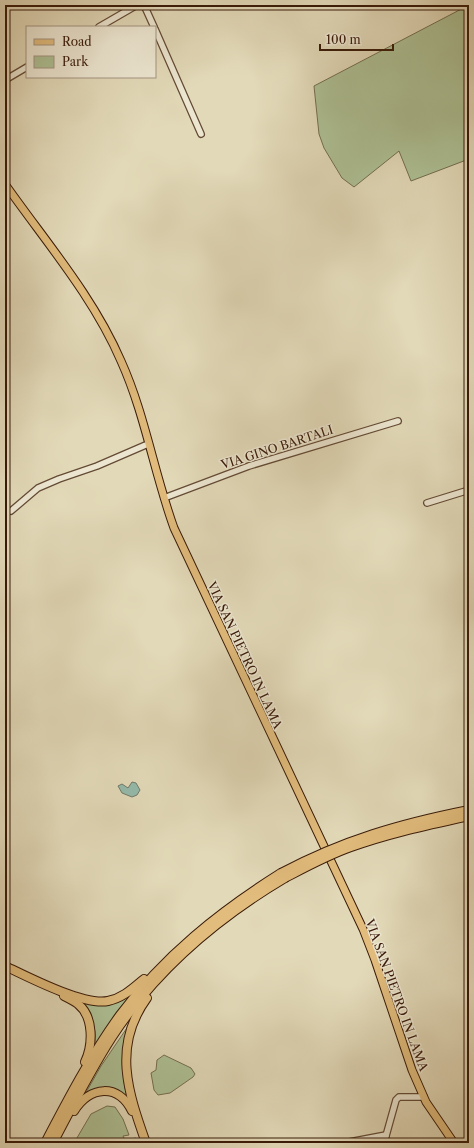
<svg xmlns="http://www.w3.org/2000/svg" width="474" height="1148" font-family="'Libre Caslon Text',serif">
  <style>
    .green { fill: #adc094; stroke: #736d4e }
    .water { fill: #95baab; stroke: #707a6a }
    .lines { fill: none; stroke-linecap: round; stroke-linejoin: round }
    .minor-casing { stroke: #634a34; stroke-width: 8 }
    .major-casing { stroke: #391a08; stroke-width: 9 }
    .highway-casing { stroke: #391a08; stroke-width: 10 }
    .minor { stroke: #ece6d1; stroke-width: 5.5 }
    .major { stroke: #e1bc7c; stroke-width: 7 }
    .highway { stroke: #e1bc7c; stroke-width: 8 }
    .highway-bridge-casing { stroke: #391a08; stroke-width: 10; stroke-linecap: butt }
    .highway-bridge { stroke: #e1bc7c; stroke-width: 8 }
    .labels { text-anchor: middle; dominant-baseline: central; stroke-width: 3; stroke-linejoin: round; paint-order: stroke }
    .street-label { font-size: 12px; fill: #391a08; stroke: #ece6d1 }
  </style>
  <rect width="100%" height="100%" fill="#e2d9b8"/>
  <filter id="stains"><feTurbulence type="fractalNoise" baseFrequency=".005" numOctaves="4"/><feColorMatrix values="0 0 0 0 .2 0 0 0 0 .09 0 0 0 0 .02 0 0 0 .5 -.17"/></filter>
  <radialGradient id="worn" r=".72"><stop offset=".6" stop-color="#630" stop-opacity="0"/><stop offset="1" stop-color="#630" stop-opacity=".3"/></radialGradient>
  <g class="green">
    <polygon points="469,5 469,159 411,181 399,151 354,187 342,178 324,148 319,134 314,86"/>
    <path d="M133,993L93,1050C99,1030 92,1018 80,1002L119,1001Z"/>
    <path d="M131,1022C123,1049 120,1070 127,1097L120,1092L84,1096L101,1066Z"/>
    <polygon points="164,1055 191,1068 195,1074 193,1077 170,1093 158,1095 154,1090 151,1073 156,1070 157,1060"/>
    <polygon points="107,1106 115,1107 123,1119 129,1135 123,1136 125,1140 136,1138 136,1143 74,1143 91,1114"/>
  </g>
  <polygon class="water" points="132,782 136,783 140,790 137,795 132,797 122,793 118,786 122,784 128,788"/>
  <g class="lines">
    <defs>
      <g id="minor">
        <polyline points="144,5 154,27"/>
        <polyline points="99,27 137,5"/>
        <polyline points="155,29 201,134"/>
        <polyline points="5,80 27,67"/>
        <polyline points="164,498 249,466 398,421"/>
        <polyline points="427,503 469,490"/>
        <polyline points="11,511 38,488 59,479 97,466 148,444"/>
        <polyline points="344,1143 386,1135"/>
        <polyline points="384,1143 396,1100 399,1097 424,1097"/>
      </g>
      <path id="major" d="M5,184C45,241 93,296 121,361C145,414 154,473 174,528L363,929L375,960L412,1070L426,1102L454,1143"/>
      <g id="highway">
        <path d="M5,966C28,977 84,1006 108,1001C123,998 133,988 144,979"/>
        <path d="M64,996C68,998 74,1001 78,1004C94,1017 93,1045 85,1062"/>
        <path d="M74,1111C90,1086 118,1083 132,1111"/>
        <polyline points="5,1140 8,1143"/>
        <path d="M45,1143C68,1099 91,1055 120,1015C164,956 219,912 281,873"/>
        <path d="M53,1143C72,1107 90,1071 112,1037C156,970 216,919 285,878"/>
        <path d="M146,1143C128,1092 112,1046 147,998"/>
      </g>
    </defs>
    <use href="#minor" class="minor-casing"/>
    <use href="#major" class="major-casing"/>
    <use href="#highway" class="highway-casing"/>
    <use href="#minor" class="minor"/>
    <use href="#major" class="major"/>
    <use href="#highway" class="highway"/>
    <defs>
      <g id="highway-bridge">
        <path d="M281,873C344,840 399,824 469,810"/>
        <path d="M285,878C306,867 328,855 351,847C390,833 429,825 469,816"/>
      </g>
    </defs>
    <use href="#highway-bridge" class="highway-bridge-casing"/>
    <use href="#highway-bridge" class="highway-bridge"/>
  </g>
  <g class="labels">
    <g class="street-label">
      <text transform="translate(277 447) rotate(-18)">VIA GINO BARTALI</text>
      <text transform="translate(245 655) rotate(65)">VIA SAN PIETRO IN LAMA</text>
      <text transform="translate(397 995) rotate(70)">VIA SAN PIETRO IN LAMA</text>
    </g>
  </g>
  <rect width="474" height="1148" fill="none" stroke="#e2d9b8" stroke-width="20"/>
  <rect x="6" y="6" width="462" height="1136" fill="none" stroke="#391a08" stroke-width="2"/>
  <rect x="10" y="10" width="454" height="1128" fill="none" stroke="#391a08"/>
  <rect x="26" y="26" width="130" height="52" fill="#ece6d1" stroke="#a49481"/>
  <rect x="34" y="39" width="20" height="6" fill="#e1bc7c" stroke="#a49481"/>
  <text x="62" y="46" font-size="12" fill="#391a08">Road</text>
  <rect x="34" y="56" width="20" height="12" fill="#adc094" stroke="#a49481"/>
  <text x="62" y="66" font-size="12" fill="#391a08">Park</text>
  <path d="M320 44v6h73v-6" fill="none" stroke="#391a08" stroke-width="2"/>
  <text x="326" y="44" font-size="12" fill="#391a08" stroke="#ece6d1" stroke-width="3" paint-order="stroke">100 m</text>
  <rect width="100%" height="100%" filter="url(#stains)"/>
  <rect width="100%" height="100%" fill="url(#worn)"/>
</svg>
